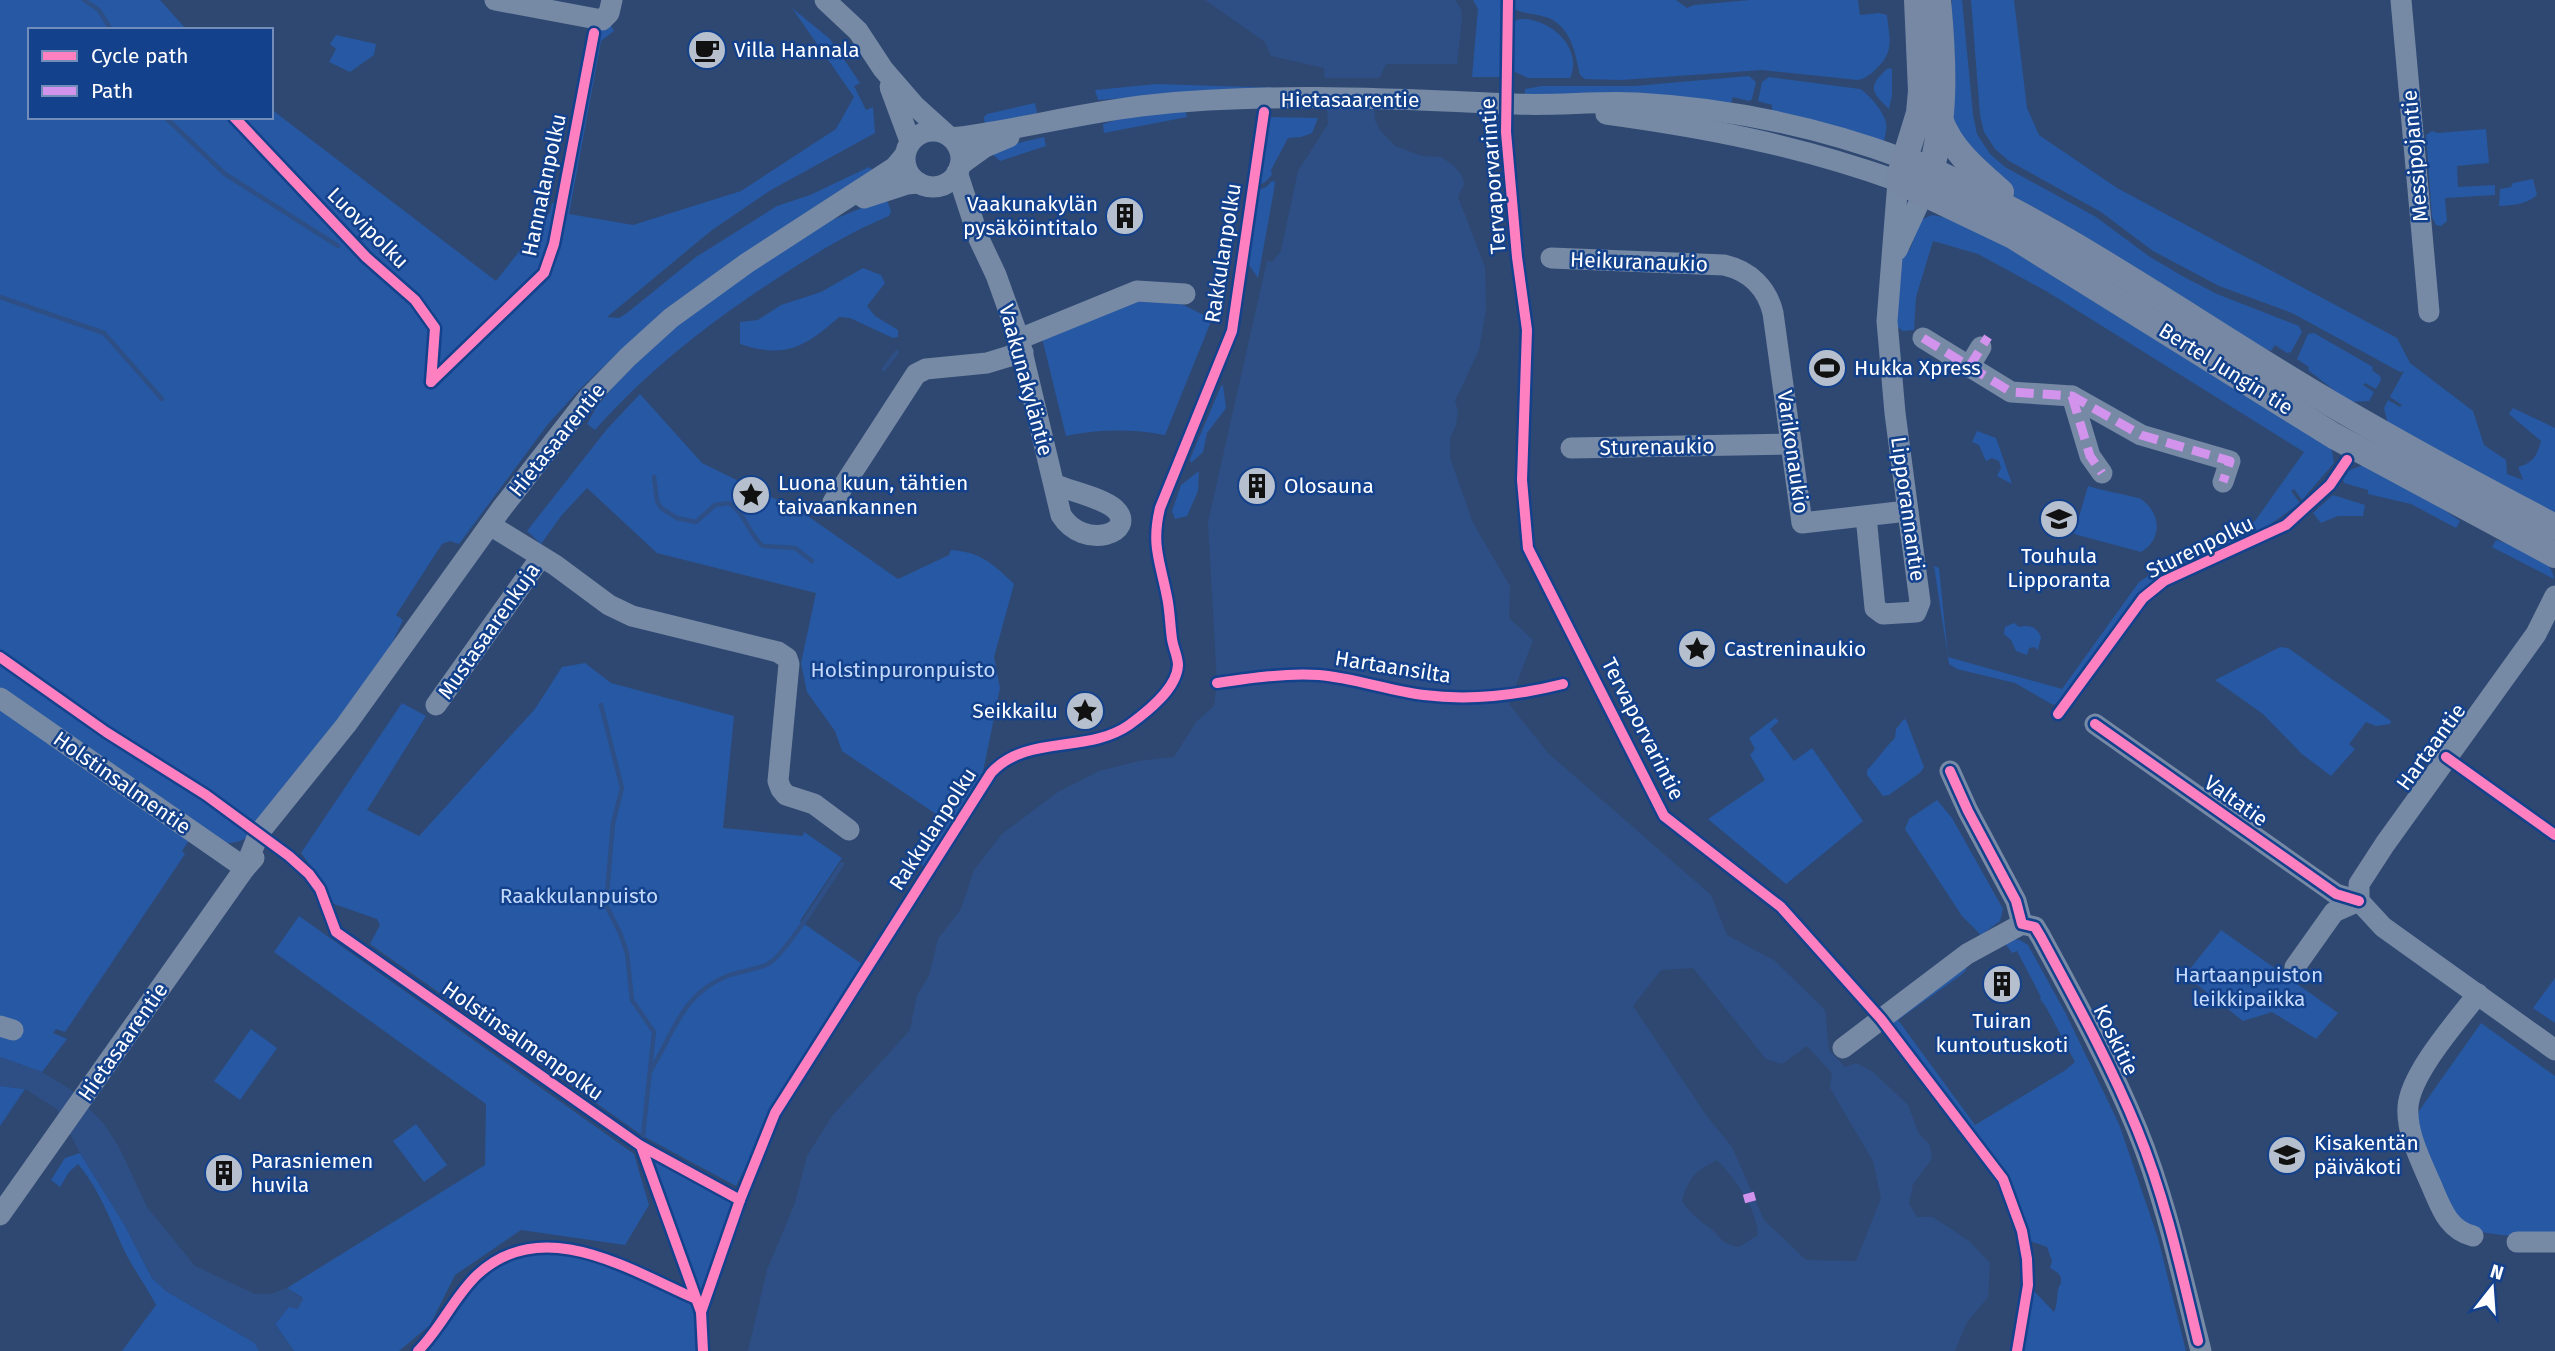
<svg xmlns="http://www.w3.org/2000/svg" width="2555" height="1351" font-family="'Fira Sans',sans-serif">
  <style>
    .green { fill: #2758a3 }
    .water { fill: #2e4f85; fill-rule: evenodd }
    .pier { fill: #2f4871 }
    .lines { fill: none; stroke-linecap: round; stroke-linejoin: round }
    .stream { stroke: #2e4f85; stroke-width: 4.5 }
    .minor { stroke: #7689a5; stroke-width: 21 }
    .major { stroke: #7688a3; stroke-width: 26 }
    .quiet { stroke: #d193ec; stroke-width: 9; stroke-dasharray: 18 9; stroke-linecap: butt }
    .cycleway-casing { stroke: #14418c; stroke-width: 15 }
    .cycleway { stroke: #ff80c0; stroke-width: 10 }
    .labels { text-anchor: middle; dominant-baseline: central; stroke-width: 5; stroke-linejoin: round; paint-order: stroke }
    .poi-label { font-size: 21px; fill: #fff; stroke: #14418c; text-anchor: start }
    .street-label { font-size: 21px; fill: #fff; stroke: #14418c }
    .park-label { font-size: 21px; fill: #c3d9fc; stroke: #14418c }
  </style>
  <rect width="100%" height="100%" fill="#2f4871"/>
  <g class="green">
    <polygon points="0,0 160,0 187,30 30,30 30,117 271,117 271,109 496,281 550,212 552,203 565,207 600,27 611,26 614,31 601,41 569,214 633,225 741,191 836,129 854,97 792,8 830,39 860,83 854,86 866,110 873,107 875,133 771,190 712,230 607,317 619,318 627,313 696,257 777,206 810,195 869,167 873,170 619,352 579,390 548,424 459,544 450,541 442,544 396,615 403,620 387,654 257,828 0,652"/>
    <polygon points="1473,0 1503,0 1504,77 1472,77 1478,9"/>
    <path d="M1511,0H1676L1687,8L1694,5L1750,0H1858L1860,15L1879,13L1887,15C1889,37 1895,51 1877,68C1871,74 1866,78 1858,80L1762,70L1621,80L1585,79L1580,75C1575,53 1572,29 1549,18C1538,14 1526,14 1516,10Z"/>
    <polygon points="1952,0 1962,0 1973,114 1977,134 1990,154 2005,167 2096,217 2150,257 2184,277 2217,294 2299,326 2302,332 2291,352 2287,353 2275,345 2271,351 2232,333 2068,226 2013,196 1951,132 1949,26"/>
    <path d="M1971,0H2014L2027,108L2039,135L2117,188L2397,338L2410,363L2473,411L2484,445L2506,460L2507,474L2523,480L2518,467C2533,463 2537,456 2541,441L2509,414L2513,408L2555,428V516L2388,424L2384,408L2388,400L2400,407L2402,405L2390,397L2404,371L2400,372L2292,313L2219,286L2153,251L2101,212L2009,161L1995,149L1984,132L1980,115Z"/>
    <path d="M1520,19C1548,17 1584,47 1570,78H1528L1511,70L1512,27L1515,21Z"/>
    <polygon points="336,35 376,44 374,55 350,72 329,62 336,49 330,44"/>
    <path d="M1888,68L1892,69V95L1889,109C1870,91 1868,86 1888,68Z"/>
    <polygon points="1749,76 1756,82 1752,99 1749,101 1733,97 1731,103 1525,96 1525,89 1542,86 1634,86"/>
    <path d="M1769,77L1860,89C1869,94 1884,112 1886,123C1887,129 1885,135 1884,141L1772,111V105L1758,101L1762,82Z"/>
    <polygon points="1157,84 1277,88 1098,100 1095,90"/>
    <polygon points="1035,103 1037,113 985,126 984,117 987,114"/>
    <polygon points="1185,110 1187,117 1104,133 1103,124 1129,116"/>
    <polygon points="1267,117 1318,118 1312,133 1301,137 1288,138 1271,170 1272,175 1264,183 1257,185"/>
    <polygon points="2486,129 2489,163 2457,166 2458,187 2495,185 2495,195 2445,198 2447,221 2441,226 2436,225 2432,217 2426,135 2432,131 2438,133"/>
    <polygon points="1044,137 1046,146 1000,161 992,154 1010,145"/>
    <path d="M2533,179L2537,195C2526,205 2512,205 2499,206L2500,189L2511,187L2513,183Z"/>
    <polygon points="1272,181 1275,182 1274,190 1258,278 1245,259 1256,191 1266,187"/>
    <path d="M886,198L891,211L889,216C850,232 813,255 776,279C709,323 648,370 595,430L587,424L597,406L614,386L674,325L820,225Z"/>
    <polygon points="1932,215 1955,219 1975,227 2331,445 2334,463 2302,500 2294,489 2291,491 2300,503 2268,526 2270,529 2181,569 2149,586 2139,596 2064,700 2053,705 2015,683 1957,669 1949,664 1934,566 1939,568 1948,657 2062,689 2139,582 2178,557 2255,521 2304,452 2046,291 1978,254 1933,241 1916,297 1914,330 1903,331 1897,327 1894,301 1901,257 1910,249 1921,220"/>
    <path d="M863,268L881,275L885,283L867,306L875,316L898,330V337L893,338L850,318L839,317C805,347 785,359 740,344V322L758,320L781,305L821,292Z"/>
    <path d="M1169,298L1212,319L1165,435C1132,429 1100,429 1066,436L1042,338L1126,300Z"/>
    <polygon points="2314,333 2373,367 2372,370 2380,376 2381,380 2376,389 2365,383 2363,385 2374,392 2369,401 2349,402 2308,370 2309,367 2297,359 2308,334"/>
    <polygon points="1223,385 1226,408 1207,433 1203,452 1191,463 1190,459 1221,386"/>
    <path d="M640,394L702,463L802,512L898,579L949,555L951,550C981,552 993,564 1014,584L994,657L1000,688L983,772L926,868L915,860L942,818L842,751L835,731L807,692L801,663L816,593L657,553L587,488L561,516L541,544L527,531L607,429Z"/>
    <polygon points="1977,431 1996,438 2012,484 1997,476 2001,468 1999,461 1992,458 1986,461 1979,445 1972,442"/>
    <polygon points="2365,464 2414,489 2460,521 2456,528 2411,504 2368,494 2368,490 2344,483 2343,479 2348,471"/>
    <polygon points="1199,471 1198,491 1187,516 1175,519 1172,511 1181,485"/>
    <path d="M2088,486C2096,489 2137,497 2141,499C2161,513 2163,539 2141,552L2074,534Z"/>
    <polygon points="2333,495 2365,505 2363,516 2338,516 2321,523 2313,513"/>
    <path d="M2496,540C2517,547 2550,553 2554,579L2492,547Z"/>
    <path d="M2014,623L2019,627C2029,624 2037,627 2041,637L2038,650L2034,647L2029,648L2027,655L2016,651L2011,640L2004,634L2005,627Z"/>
    <polygon points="2280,647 2288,648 2391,721 2390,724 2376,726 2366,722 2349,744 2355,749 2331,776 2302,754 2263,714 2215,680"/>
    <polygon points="585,663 611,683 734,716 723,828 803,836 804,832 842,858 800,921 862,964 794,1074 736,1186 643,1136 370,944 380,925 377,919 334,904 318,875 301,853 402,703 426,716 367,810 419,836 535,709 562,667"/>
    <path d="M0,665C83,723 171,773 253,833C245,841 233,844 223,843L0,691Z"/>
    <polygon points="0,706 190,839 182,851 185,854 65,1032 56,1029 53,1033 67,1039 42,1072 0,1057"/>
    <polygon points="1775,718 1779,721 1770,729 1794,761 1812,748 1863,821 1786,884 1708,819 1765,780 1750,755 1755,749 1749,738"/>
    <path d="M1904,719L1906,720L1924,767L1921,772L1889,795L1883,796L1867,775V770C1878,759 1884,749 1895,738L1896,729Z"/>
    <polygon points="1937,800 1952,818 2003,909 2000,921 1981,935 1962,916 1905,829 1909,819"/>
    <polygon points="299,916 634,1154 649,1205 625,1245 521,1230 455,1275 430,1325 399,1351 294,1351 275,1324 289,1306 303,1298 287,1288 485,1165 486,1104 274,952"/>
    <polygon points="2221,930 2338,1013 2316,1039 2272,1012 2243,1021 2185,975"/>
    <path d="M2013,939L2020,940L2028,945L2065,1012L2119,1124L2158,1238L2186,1351H2021L2030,1292H2035L2054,1312C2059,1302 2055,1292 2061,1283C2062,1273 2056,1272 2050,1268L2052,1261L2047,1247L2027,1240L2018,1206L2006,1178L1985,1147L1888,1024L1964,966L1967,969L1961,975L1898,1020L1975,1125L2064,1071L2075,1062L2046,1007L2040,999L2041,997L2017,951L2012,953L2004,942Z"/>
    <polygon points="2555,978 2555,1023 2533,1008"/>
    <path d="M2481,1023L2555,1076V1235C2530,1236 2472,1240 2456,1217C2445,1202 2439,1180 2431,1163C2424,1147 2413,1128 2419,1111Z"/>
    <polygon points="251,1029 277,1048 240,1100 214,1081"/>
    <polygon points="0,1086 25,1089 0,1126"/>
    <polygon points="416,1124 447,1165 424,1182 393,1141"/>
    <path d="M80,1153L124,1224L152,1278L166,1291L255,1343L259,1351H122L156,1305C147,1287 134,1270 125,1252C111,1222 100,1190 78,1164L69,1172L60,1187L51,1180L65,1158Z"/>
    <polygon points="654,1155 731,1199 734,1202 703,1295 697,1292 649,1160 651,1156"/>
    <path d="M547,1250L599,1261L692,1302L696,1314L698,1351H422C469,1306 471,1258 547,1250Z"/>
  </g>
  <g class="water">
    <path d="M1205,0H1455L1461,9L1462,18L1457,64H1386L1373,91L1375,120L1379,129L1395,146L1422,156L1441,157L1454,166L1462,176L1464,184L1458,197L1485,267L1486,309L1479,350L1455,401L1458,411L1456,425L1450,438V458L1473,523L1510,586L1509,618L1533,640L1509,704L1548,753L1711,895L1727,935L1775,961L1825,1010L1829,1050L1845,1067L1856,1063L1873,1072L1908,1105L1919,1134L1930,1145L1932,1159L1913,1184L1909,1204L1917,1217H1933L1969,1241L1990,1263L1988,1297L1967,1322L1955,1351H748L767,1270L795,1203L807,1156L833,1115L910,1030L917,995L929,976L938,939L961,909L974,870L1002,834L1058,792L1099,771L1139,761L1174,757L1196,722L1214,706L1217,683L1208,522L1267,261L1272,262L1281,251L1298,171L1328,124L1324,68L1271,56L1265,42ZM1693,968L1766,1059L1782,1064L1807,1046L1832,1073L1830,1088L1873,1161L1881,1198L1856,1261L1806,1260L1764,1220L1732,1147L1706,1115L1633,1006L1661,970ZM1717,1160C1735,1178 1757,1209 1758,1235L1739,1247C1721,1244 1723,1239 1711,1229C1699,1220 1690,1214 1682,1201C1689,1177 1694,1172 1717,1160Z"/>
    <polygon points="0,1057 42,1072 70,1089 104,1124 119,1147 147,1207 195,1266 255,1294 271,1294 287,1288 303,1299 298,1309 289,1307 275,1324 294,1351 259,1351 255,1343 166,1291 152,1278 124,1224 80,1153 57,1109 25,1089 0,1086"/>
  </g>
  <polygon class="pier" points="1321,78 1383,78 1378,89 1322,89"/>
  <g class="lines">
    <g class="stream">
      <polyline points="84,0 99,10 111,30"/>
      <polyline points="165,117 225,174 338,246"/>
      <polyline points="0,297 104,333 162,399"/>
      <polyline points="884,369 897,352"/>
      <path d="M654,477L657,501L661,508L677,518L696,522L715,505L729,503C746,514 748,534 763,546L795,548L812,561"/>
      <polyline points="601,705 622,788 613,823 606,905 620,933 627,953 632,1000 654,1032 643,1136"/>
      <path d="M651,1070C674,1032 682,994 727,976C740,971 756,970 768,964C786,954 828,885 842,864"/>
    </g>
    <g class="minor">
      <polyline points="495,0 602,20 609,13 612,0"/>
      <polyline points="825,0 858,31 883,69 915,106 945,133"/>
      <polyline points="2401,0 2429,312"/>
      <polyline points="890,87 910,141"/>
      <path d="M1606,114C1709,128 1800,146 1898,181L1887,321L1895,413L1920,602L1916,612L1883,614L1875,608L1866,516"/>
      <circle cx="933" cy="159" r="28"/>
      <path d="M952,138C1018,130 1083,112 1150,105C1271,92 1394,99 1515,104C1555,106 1596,101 1637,103C1728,108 1819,127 1905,159"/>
      <polyline points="960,165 985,147 1009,137"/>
      <path d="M957,172L979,239L996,275L1019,339L1061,515C1084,552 1139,532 1115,509C1103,498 1070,491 1054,484"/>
      <polyline points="864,198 907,184 919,183"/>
      <polyline points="1897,250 1924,192"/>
      <path d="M1551,258L1724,265C1750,271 1767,288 1773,313L1802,523L1907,511"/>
      <polyline points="1923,338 2011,392 2072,396 2141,435 2230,461 2223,482"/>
      <polyline points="1019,339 1137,291 1185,294"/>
      <polyline points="1969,367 1981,347"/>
      <polyline points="2072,396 2090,456 2102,473"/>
      <polyline points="1571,448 1791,444"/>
      <polyline points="833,502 916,374 926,369 987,363 1023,352"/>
      <polyline points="490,525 555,565 609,605 632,616 778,652 787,658 789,664 778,781 781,789 786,795 814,804 849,830"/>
      <polyline points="0,698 245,868"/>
      <polyline points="436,705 541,557"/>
      <polyline points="2095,724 2336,894 2359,901 2383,927 2555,1050"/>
      <polyline points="1950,771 1968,811 2016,901 2022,924"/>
      <polyline points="245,868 259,833 346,725 502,508 588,398 628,357 671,318 747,263 895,167 905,155"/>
      <polyline points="2359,901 2359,884 2385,844 2536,634 2555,596"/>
      <path d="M2022,924L2035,927L2041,937C2075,1000 2110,1063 2137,1129C2166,1200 2182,1277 2201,1351"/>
      <polyline points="2295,967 2334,912 2359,901"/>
      <polyline points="0,1026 13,1030"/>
      <polyline points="1843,1048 1967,954 2022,924"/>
      <polyline points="0,1215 245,868 254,858"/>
      <path d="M2473,1236C2449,1230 2442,1210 2433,1189C2423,1165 2406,1134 2408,1107C2410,1074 2457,1021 2478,994"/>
      <polyline points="2517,1242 2555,1242"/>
    </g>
    <g class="major">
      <polyline points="1917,0 1921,91 1919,113 1898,181 2013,236 2334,436 2555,555"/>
      <path d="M1940,119C1951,150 1977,171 2001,192"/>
      <path d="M1905,159C2040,215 2158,298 2282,374C2371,429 2463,478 2555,527"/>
      <path d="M1926,187C1947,126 1944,63 1938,0"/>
    </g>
    <g class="quiet">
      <polyline points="1923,338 2011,392 2072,396 2141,435 2230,461 2223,482"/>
      <polyline points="1969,367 1988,337"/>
      <polyline points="2072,396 2090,456 2102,473"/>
      <polyline points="1744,1199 1755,1196"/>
    </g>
    <defs>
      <g id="cycleway">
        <polyline points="1508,0 1506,132 1517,257 1527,330 1522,480 1528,548 1664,816 1781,907 1881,1019 2003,1179 2022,1231 2027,1259 2028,1285 2017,1351"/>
        <polyline points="234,117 366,257 415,300 435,328 431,382"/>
        <polyline points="431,382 544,273 554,244 594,33"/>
        <polyline points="0,657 106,732 206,795 289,856 309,874 320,889 336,932 641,1146 701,1312 703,1351"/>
        <path d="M1217,683C1251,678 1284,673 1319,675C1355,678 1389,691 1424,695C1470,701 1519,695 1563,684"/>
        <polyline points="2058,714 2143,598 2164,581 2286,525 2330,485 2347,460"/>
        <polyline points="2095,724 2336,894 2359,901"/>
        <polyline points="2446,757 2555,835"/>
        <path d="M1950,771L1968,811L2016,901L2022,924L2035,927L2041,937C2075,1000 2110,1063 2137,1129C2165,1197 2181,1270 2198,1341"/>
        <polyline points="641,1146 740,1200 701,1312"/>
        <path d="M740,1200L775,1113L991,773C1026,734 1088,754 1129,725C1147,712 1177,689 1178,665C1178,657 1173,647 1172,639C1170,625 1170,611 1167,597C1160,561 1151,545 1160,508L1232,331L1264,112"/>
        <path d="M418,1351C441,1328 454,1297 477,1275C542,1214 628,1269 694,1298"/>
      </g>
    </defs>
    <use href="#cycleway" class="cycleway-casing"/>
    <use href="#cycleway" class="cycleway"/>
  </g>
  <defs>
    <symbol id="cafe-disc" viewBox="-11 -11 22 22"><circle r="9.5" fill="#b6bfcd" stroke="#14418c"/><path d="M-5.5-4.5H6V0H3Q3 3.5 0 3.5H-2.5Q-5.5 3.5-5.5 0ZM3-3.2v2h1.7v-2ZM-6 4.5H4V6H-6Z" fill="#111"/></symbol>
    <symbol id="building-disc" viewBox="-11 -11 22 22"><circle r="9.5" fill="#b6bfcd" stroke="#14418c"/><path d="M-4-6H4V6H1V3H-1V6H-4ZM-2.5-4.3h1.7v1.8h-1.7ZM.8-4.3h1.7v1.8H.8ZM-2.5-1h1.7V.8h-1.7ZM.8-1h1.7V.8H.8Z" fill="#111"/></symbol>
    <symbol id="stadium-disc" viewBox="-11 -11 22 22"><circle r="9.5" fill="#b6bfcd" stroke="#14418c"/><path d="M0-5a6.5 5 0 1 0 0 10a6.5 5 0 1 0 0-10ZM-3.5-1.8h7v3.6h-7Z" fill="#111"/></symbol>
    <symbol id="sight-disc" viewBox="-11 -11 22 22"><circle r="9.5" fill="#b6bfcd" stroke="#14418c"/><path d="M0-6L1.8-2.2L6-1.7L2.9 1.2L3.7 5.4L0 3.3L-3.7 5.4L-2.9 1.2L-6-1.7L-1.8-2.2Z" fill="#111"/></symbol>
    <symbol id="school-disc" viewBox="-11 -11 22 22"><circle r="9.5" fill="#b6bfcd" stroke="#14418c"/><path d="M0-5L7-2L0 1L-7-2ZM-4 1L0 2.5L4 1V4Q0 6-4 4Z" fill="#111"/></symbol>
  </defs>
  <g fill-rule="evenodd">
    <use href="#cafe-disc" x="685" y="28" width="44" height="44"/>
    <use href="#building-disc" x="1103" y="194" width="44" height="44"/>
    <use href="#stadium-disc" x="1805" y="346" width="44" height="44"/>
    <use href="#building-disc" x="1235" y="464" width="44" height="44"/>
    <use href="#sight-disc" x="729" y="473" width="44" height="44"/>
    <use href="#school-disc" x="2037" y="497" width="44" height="44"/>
    <use href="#sight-disc" x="1675" y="627" width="44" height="44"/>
    <use href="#sight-disc" x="1063" y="689" width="44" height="44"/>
    <use href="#building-disc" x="1980" y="962" width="44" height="44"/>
    <use href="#school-disc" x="2265" y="1133" width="44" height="44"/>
    <use href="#building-disc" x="202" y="1151" width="44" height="44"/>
  </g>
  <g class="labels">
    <g class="poi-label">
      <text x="734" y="50">Villa Hannala</text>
      <text x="1098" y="204" text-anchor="end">Vaakunakylän<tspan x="1098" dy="24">pysäköintitalo</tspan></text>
      <text x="1854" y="368">Hukka Xpress</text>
      <text x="778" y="483">Luona kuun, tähtien<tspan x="778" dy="24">taivaankannen</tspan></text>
      <text x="1284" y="486">Olosauna</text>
      <text x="2059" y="556" text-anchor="middle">Touhula<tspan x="2059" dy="24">Lipporanta</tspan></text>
      <text x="1724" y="649">Castreninaukio</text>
      <text x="1058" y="711" text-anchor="end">Seikkailu</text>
      <text x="2002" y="1021" text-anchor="middle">Tuiran<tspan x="2002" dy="24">kuntoutuskoti</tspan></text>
      <text x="2314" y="1143">Kisakentän<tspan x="2314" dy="24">päiväkoti</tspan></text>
      <text x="251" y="1161">Parasniemen<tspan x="251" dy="24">huvila</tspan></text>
    </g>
    <g class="street-label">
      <text x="1350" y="100">Hietasaarentie</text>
      <text transform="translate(2415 156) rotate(-95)">Messipojantie</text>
      <text transform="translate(1493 176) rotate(-94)">Tervaporvarintie</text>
      <text transform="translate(544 185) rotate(-78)">Hannalanpolku</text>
      <text transform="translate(368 228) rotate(45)">Luovipolku</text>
      <text transform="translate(1223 253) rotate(-81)">Rakkulanpolku</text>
      <text transform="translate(1639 262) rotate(2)">Heikuranaukio</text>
      <text transform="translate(2226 369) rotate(32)">Bertel Jungin tie</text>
      <text transform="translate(1026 380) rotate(75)">Vaakunakyläntie</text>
      <text transform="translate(557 440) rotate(-51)">Hietasaarentie</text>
      <text transform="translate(1657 447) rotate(-1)">Sturenaukio</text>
      <text transform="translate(1793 452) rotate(82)">Varikonaukio</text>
      <text transform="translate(1908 509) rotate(82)">Lipporannantie</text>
      <text transform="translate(2200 547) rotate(-26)">Sturenpolku</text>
      <text transform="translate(489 631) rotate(-55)">Mustasaarenkuja</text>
      <text transform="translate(1393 667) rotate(9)">Hartaansilta</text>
      <text transform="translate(1643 729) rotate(63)">Tervaporvarintie</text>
      <text transform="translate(2431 747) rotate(-54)">Hartaantie</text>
      <text transform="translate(122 783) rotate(35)">Holstinsalmentie</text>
      <text transform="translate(2236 801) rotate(35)">Valtatie</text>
      <text transform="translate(933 829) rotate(-57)">Rakkulanpolku</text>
      <text transform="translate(2116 1040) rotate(64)">Koskitie</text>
      <text transform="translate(523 1041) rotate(35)">Holstinsalmenpolku</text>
      <text transform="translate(123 1042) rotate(-55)">Hietasaarentie</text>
    </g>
    <g class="park-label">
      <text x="903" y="670">Holstinpuronpuisto</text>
      <text x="579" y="896">Raakkulanpuisto</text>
      <text x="2249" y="975">Hartaanpuiston<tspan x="2249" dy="24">leikkipaikka</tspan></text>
    </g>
  </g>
  <rect x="28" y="28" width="245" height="91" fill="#14418c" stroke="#728dba" stroke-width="2"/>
  <rect x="42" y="51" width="35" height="10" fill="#ff80c0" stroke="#728dba" stroke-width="2"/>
  <text x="91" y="63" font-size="21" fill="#ffffff">Cycle path</text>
  <rect x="42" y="86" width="35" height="10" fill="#d193ec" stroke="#728dba" stroke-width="2"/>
  <text x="91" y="98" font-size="21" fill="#ffffff">Path</text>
  <g transform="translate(2492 1288) rotate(17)" stroke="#14418c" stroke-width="5" paint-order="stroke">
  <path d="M0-5L12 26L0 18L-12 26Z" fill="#ffffff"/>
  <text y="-10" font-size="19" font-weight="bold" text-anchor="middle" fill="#ffffff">N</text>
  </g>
</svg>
